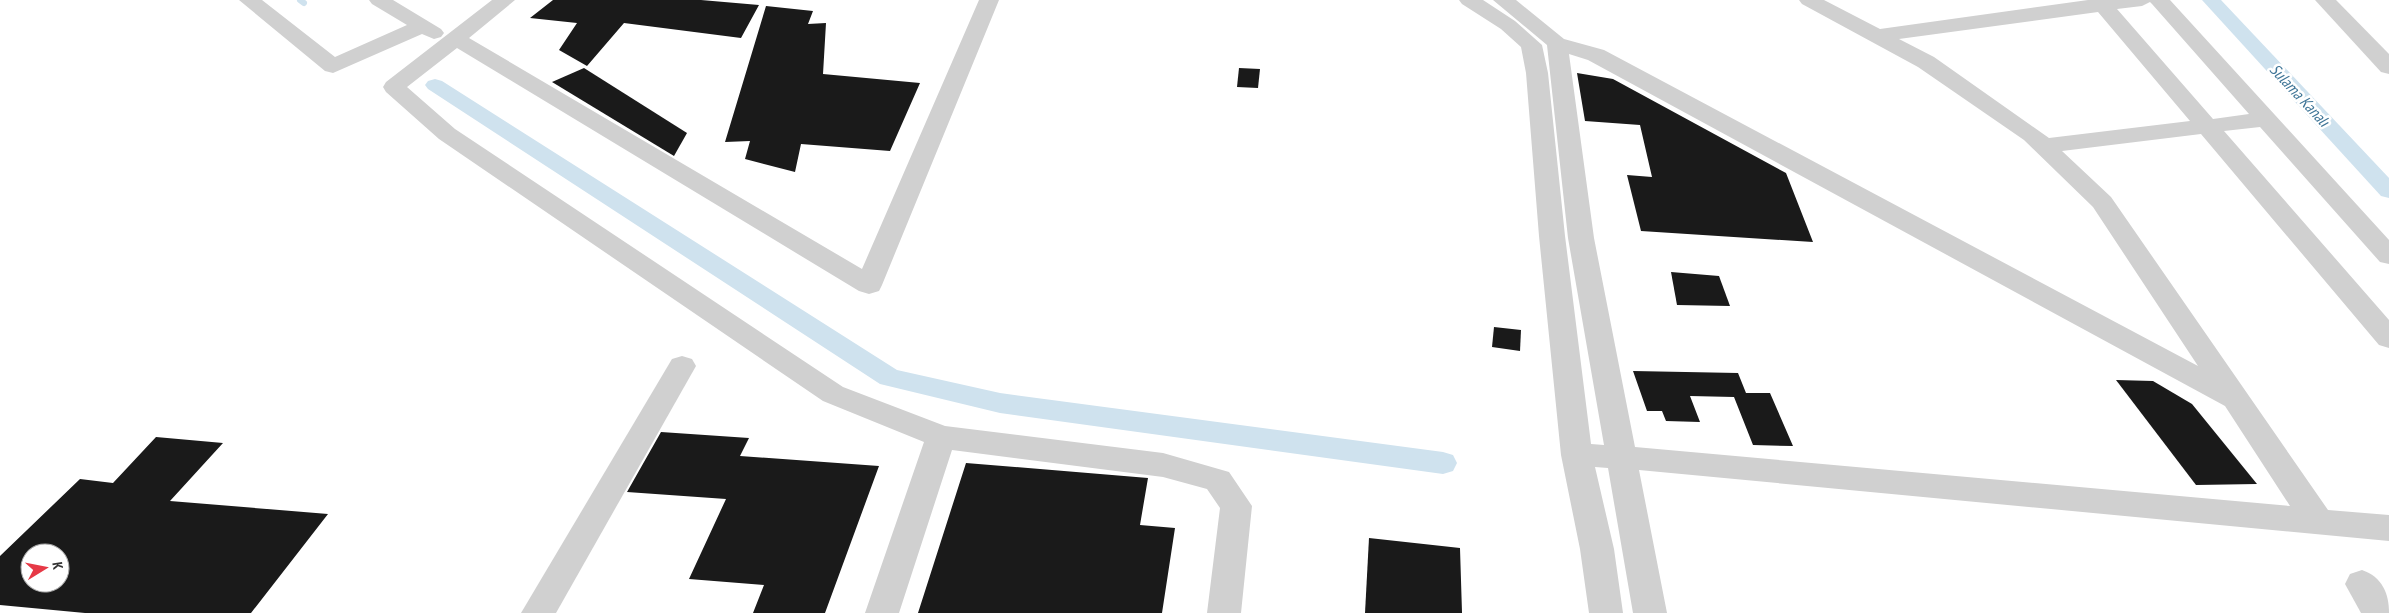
<svg xmlns="http://www.w3.org/2000/svg" width="2389" height="613" font-family="'PT Sans Narrow',sans-serif">
  <style>
    .lines { fill: none; stroke-linecap: round; stroke-linejoin: round }
    .stream { stroke: #cfe2ee; stroke-width: 6 }
    .canal { fill: #cfe2ee; fill-rule: evenodd }
    .building { fill: #1a1a1a; fill-rule: evenodd }
    .minor { fill: #d0d0d0; fill-rule: evenodd }
    .labels { text-anchor: middle; dominant-baseline: central; stroke-width: 5; stroke-linejoin: round; paint-order: stroke }
    .water-label { font-size: 16px; font-style: italic; fill: #3f7597; stroke: #fff }
  </style>
  <rect width="100%" height="100%" fill="#fff"/>
  <g class="lines">
    <polyline class="stream" points="300,0 304,3"/>
    <g class="canal">
      <polygon points="2202,0 2221,0 2389,178 2389,198 2381,196"/>
      <polygon points="435,79 442,81 897,370 1000,393 1443,452 1453,455 1457,463 1453,471 1443,474 1000,413 880,384 428,89 425,85 428,81"/>
    </g>
  </g>
  <g class="building">
    <polygon points="553,0 701,0 759,5 741,38 624,23 587,66 559,50 577,23 530,18"/>
    <polygon points="766,6 813,11 808,24 826,23 823,74 920,83 890,151 801,144 795,172 745,159 750,141 725,142"/>
    <polygon points="584,68 687,133 674,156 552,82"/>
    <polygon points="1239,68 1260,69 1258,88 1237,87"/>
    <polygon points="1577,73 1613,79 1786,173 1813,242 1641,231 1627,175 1652,177 1640,125 1585,121"/>
    <polygon points="1671,272 1719,276 1730,306 1677,305"/>
    <polygon points="1494,327 1521,330 1520,351 1492,347"/>
    <polygon points="1633,371 1738,373 1746,393 1770,393 1793,446 1753,445 1734,397 1690,396 1700,422 1666,421 1662,411 1647,411"/>
    <polygon points="2116,380 2153,381 2192,404 2257,484 2196,485"/>
    <polygon points="661,432 749,438 740,456 879,466 825,613 753,613 764,585 689,579 726,499 627,492"/>
    <path d="M156,437L223,443L170,501L328,514L251,613H85L0,605V556L80,479L113,483ZM30,553H60V583H30Z"/>
    <polygon points="966,463 1148,478 1140,525 1175,528 1162,613 918,613"/>
    <polygon points="1369,538 1460,548 1462,613 1365,613"/>
  </g>
  <g class="lines">
    <g class="minor">
      <polygon points="239,0 262,0 335,57 407,25 372,4 369,0 393,0 441,29 444,33 441,37 434,39 422,34 333,73 325,71"/>
      <polygon points="492,0 515,0 469,38 862,269 979,0 999,0 882,285 879,291 869,294 859,291 457,48 407,87 455,129 843,387 945,426 1163,453 1229,472 1252,506 1241,613 1207,613 1220,508 1207,489 1163,477 952,450 899,613 865,613 924,442 823,401 439,139 386,92 383,87 386,82"/>
      <path d="M1459,0H1483L1515,21L1542,45L1548,73L1565,236L1591,444L1604,445L1568,238L1547,45L1493,0H1516L1564,39L1604,50L2198,366L2093,207L2024,140L1918,67L1802,4L1799,0H1824L1880,29L2088,0H2170L2389,240V264L2380,262L2260,127L2224,131L2389,320V348L2379,345L2201,134L2062,151L2111,197L2328,510L2389,515V541L1639,470L1667,613H1633L1608,468L1595,467L1614,549L1623,613H1589L1580,549L1561,455L1539,236L1526,73L1521,47L1501,29L1462,4ZM2150,2L2152,4L2249,114L2213,119L2117,9L2142,6ZM2098,12L2190,121L2049,138L1934,57L1899,39ZM1569,54L1588,60L2225,406L2290,506L1635,447L1594,238Z"/>
      <polygon points="2315,0 2336,0 2389,54 2389,74 2381,72"/>
      <polygon points="682,356 692,359 696,366 556,613 521,613 672,359"/>
      <path d="M2362,570C2382,577 2389,593 2389,613H2361L2345,584L2350,574Z"/>
    </g>
  </g>
  <g class="labels">
    <g class="water-label">
      <text transform="translate(2300 95) rotate(47)">Sulama Kanalı</text>
    </g>
  </g>
  <g transform="translate(45 568) rotate(80)"><circle r="24" fill="#ffffff" stroke="#adadad"/>
  <path d="M0-4L9 19L0 12L-9 19Z" fill="#e63946"/>
  <text y="-8" font-size="14" font-weight="bold" text-anchor="middle" fill="#333333">K</text>
  </g>
</svg>
